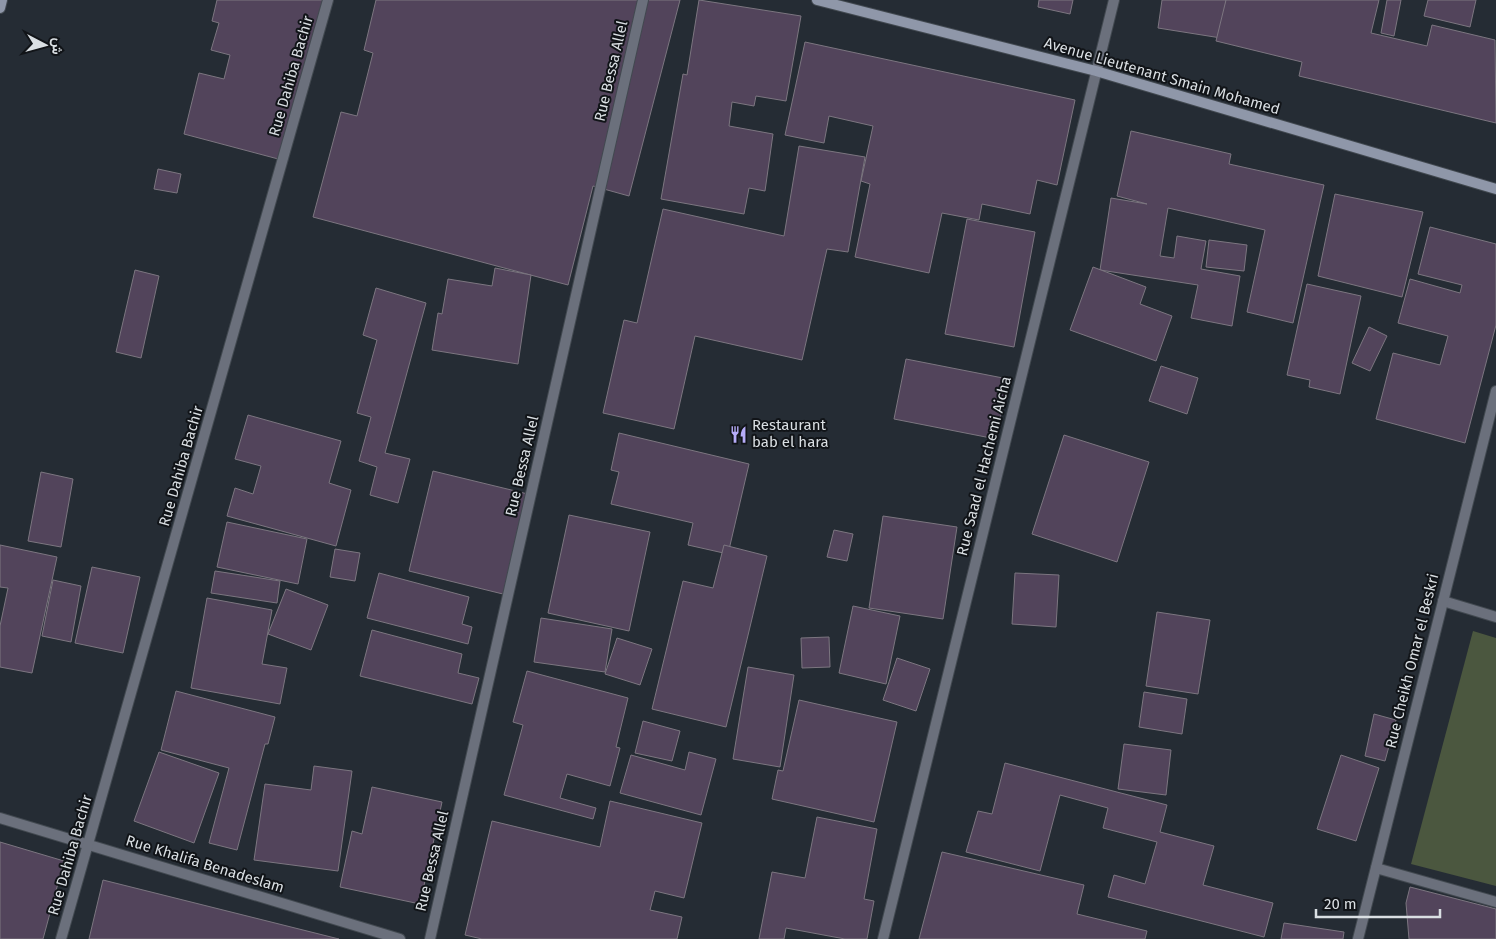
<svg xmlns="http://www.w3.org/2000/svg" width="1496" height="939" font-family="'Fira Sans',Vazirmatn,sans-serif">
  <style>
    .green { fill: #4b573f }
    .building { fill: #52445b; stroke: #7c7680 }
    .lines { fill: none; stroke-linecap: round; stroke-linejoin: round }
    .minor-casing { stroke: #424950; stroke-width: 12 }
    .secondary-casing { stroke: #424950; stroke-width: 12 }
    .minor { stroke: #6b707c; stroke-width: 10 }
    .secondary { stroke: #8f97a9; stroke-width: 10 }
    .labels { text-anchor: middle; dominant-baseline: central; stroke-width: 4; stroke-linejoin: round; paint-order: stroke }
    .street-label { font-size: 15px; fill: #dadfe3; stroke: #111418 }
    .poi-label { font-size: 15px; fill: #dadfe3; stroke: #111418; text-anchor: start }
  </style>
  <rect width="100%" height="100%" fill="#252c34"/>
  <polygon class="green" points="1473,631 1496,638 1496,886 1411,864"/>
  <g class="building">
    <polygon points="217,0 323,0 282,160 184,134 199,73 224,79 230,55 211,50 219,23 212,21"/>
    <polygon points="376,0 680,0 629,196 593,186 568,285 313,217 341,112 357,116 373,53 364,50"/>
    <polygon points="699,0 801,16 786,101 756,96 754,106 732,102 729,126 773,134 765,191 749,188 744,214 661,199 683,74 687,75"/>
    <polygon points="1039,0 1073,0 1070,14 1038,7"/>
    <polygon points="1162,0 1226,0 1221,38 1158,28"/>
    <polygon points="1226,0 1379,0 1371,33 1427,46 1432,25 1495,40 1496,123 1299,76 1302,62 1216,41"/>
    <polygon points="1387,0 1401,0 1394,36 1381,33"/>
    <polygon points="1428,0 1476,0 1470,27 1424,16"/>
    <polygon points="805,42 1075,100 1057,185 1037,180 1030,214 982,204 979,220 942,213 929,273 855,257 870,184 861,181 873,126 829,116 824,143 785,135"/>
    <polygon points="1131,131 1231,154 1229,164 1324,185 1293,323 1247,312 1265,230 1168,208 1160,256 1174,258 1177,236 1206,241 1201,269 1240,276 1232,326 1191,318 1198,285 1100,270 1111,198 1147,204 1117,196"/>
    <polygon points="799,146 865,157 848,252 827,249 802,360 695,336 674,429 603,413 624,320 637,323 663,209 784,236"/>
    <polygon points="158,169 181,174 177,193 154,189"/>
    <polygon points="1335,194 1423,212 1402,297 1318,276"/>
    <polygon points="967,219 1035,232 1014,347 945,334"/>
    <polygon points="1430,227 1496,244 1496,325 1465,443 1376,419 1393,353 1440,365 1448,336 1398,323 1410,279 1460,293 1462,285 1418,274"/>
    <polygon points="1209,240 1247,245 1244,271 1206,267"/>
    <polygon points="1093,267 1146,287 1140,304 1172,316 1156,361 1070,330"/>
    <polygon points="495,268 531,275 518,364 432,350 438,313 442,314 448,279 492,286"/>
    <polygon points="135,270 159,276 141,358 116,352"/>
    <polygon points="1307,284 1361,296 1340,394 1309,387 1310,380 1287,375"/>
    <polygon points="376,288 426,303 385,453 410,459 398,503 370,495 377,467 359,461 371,417 357,413 377,340 363,335"/>
    <polygon points="1369,327 1387,336 1370,371 1352,363"/>
    <polygon points="906,359 1008,379 996,439 894,419"/>
    <polygon points="1161,366 1198,378 1187,414 1149,401"/>
    <polygon points="248,415 341,441 329,483 351,490 336,546 227,516 235,488 253,494 261,466 235,459"/>
    <polygon points="619,433 749,464 728,554 688,545 693,523 611,504 619,472 611,470"/>
    <polygon points="1064,435 1149,462 1117,562 1032,534"/>
    <polygon points="433,471 532,495 507,595 409,571"/>
    <polygon points="41,472 73,479 61,547 28,541"/>
    <polygon points="569,515 650,532 629,631 548,613"/>
    <polygon points="883,516 957,527 943,619 869,608"/>
    <polygon points="227,522 307,539 298,584 217,567"/>
    <polygon points="834,530 853,534 847,561 827,557"/>
    <polygon points="0,545 57,557 32,673 0,667 0,626 8,588 0,587"/>
    <polygon points="724,545 767,556 726,727 652,709 683,581 713,588"/>
    <polygon points="335,549 360,553 355,581 330,577"/>
    <polygon points="92,567 140,577 123,653 75,643"/>
    <polygon points="215,571 280,581 277,603 211,593"/>
    <polygon points="379,573 469,597 462,624 472,627 468,644 367,618"/>
    <polygon points="1015,573 1059,575 1056,627 1012,624"/>
    <polygon points="53,580 81,586 71,642 42,636"/>
    <polygon points="286,589 328,605 311,650 268,634"/>
    <polygon points="207,598 272,610 262,664 287,668 280,704 191,688"/>
    <polygon points="853,606 900,616 886,684 839,673"/>
    <polygon points="1157,612 1210,620 1198,694 1146,686"/>
    <polygon points="541,618 612,629 605,672 534,662"/>
    <polygon points="372,630 462,654 458,673 479,678 472,704 360,676"/>
    <polygon points="829,637 830,667 802,668 801,638"/>
    <polygon points="617,638 652,649 640,685 605,674"/>
    <polygon points="897,658 930,669 916,711 883,700"/>
    <polygon points="748,667 794,675 780,767 733,759"/>
    <polygon points="527,671 628,698 616,747 620,748 610,786 567,774 560,798 596,808 593,819 504,795 523,725 513,722"/>
    <polygon points="176,691 275,717 268,744 265,744 237,850 209,843 229,768 161,750"/>
    <polygon points="1144,692 1187,699 1182,734 1139,727"/>
    <polygon points="799,700 897,722 874,822 772,799 778,770 783,771"/>
    <polygon points="1374,714 1396,720 1385,761 1365,756"/>
    <polygon points="643,721 680,731 672,761 635,753"/>
    <polygon points="1124,744 1171,750 1166,795 1118,789"/>
    <polygon points="159,752 219,773 194,843 134,821"/>
    <polygon points="689,752 716,759 701,815 620,793 631,755 685,770"/>
    <polygon points="1341,755 1379,768 1356,841 1317,829"/>
    <polygon points="1005,763 1167,805 1160,832 1214,846 1203,885 1273,903 1264,937 1108,897 1114,875 1145,884 1157,842 1103,828 1108,808 1060,795 1040,871 966,852 978,811 992,814"/>
    <polygon points="314,766 352,771 338,871 254,860 265,784 311,790"/>
    <polygon points="372,787 442,802 420,904 340,887 352,831 362,834"/>
    <polygon points="610,801 702,823 684,898 655,891 650,910 682,917 677,939 482,939 465,935 492,821 600,847"/>
    <polygon points="817,817 877,829 864,899 874,901 867,939 845,939 786,928 784,939 759,939 772,872 805,878"/>
    <polygon points="0,842 64,861 43,939 0,939"/>
    <polygon points="942,852 1084,885 1077,914 1147,931 1145,939 919,939"/>
    <polygon points="103,880 339,939 89,939"/>
    <polygon points="1410,887 1496,909 1496,939 1409,939 1406,903"/>
    <polygon points="1284,923 1344,932 1343,939 1281,939"/>
  </g>
  <g class="lines">
    <defs>
      <g id="minor">
        <polyline points="1443,601 1496,617"/>
        <polyline points="0,818 400,939"/>
        <polyline points="1376,868 1496,902"/>
        <polyline points="61,939 328,0"/>
        <polyline points="430,939 643,0"/>
        <polyline points="883,939 1114,0"/>
        <polyline points="1358,939 1496,391"/>
      </g>
      <g id="secondary">
        <polyline points="817,0 1096,71 1496,189"/>
        <polyline points="0,8 2,0"/>
      </g>
    </defs>
    <use href="#minor" class="minor-casing"/>
    <use href="#secondary" class="secondary-casing"/>
    <use href="#minor" class="minor"/>
    <use href="#secondary" class="secondary"/>
  </g>
  <defs>
    <symbol id="restaurant-bare" viewBox="-9 -9 18 18"><path d="M-5-6h1v4h1v-4h1v4h1v-4h1v5L-1.5 .5V6h-2V.5L-5-1ZM5-6V6H3V1.5H1.5Q1.5-4 5-6Z" fill="#b6acf8" stroke="#111418" stroke-width="2.5" paint-order="stroke"/></symbol>
  </defs>
  <g fill-rule="evenodd">
    <use href="#restaurant-bare" x="726" y="422" width="25" height="25"/>
  </g>
  <g class="labels">
    <g class="street-label">
      <text transform="translate(611 71) rotate(-77)">Rue Bessa Allel</text>
      <text transform="translate(291 76) rotate(-74)">Rue Dahiba Bachir</text>
      <text transform="translate(1162 76) rotate(16)">Avenue Lieutenant Smain Mohamed</text>
      <text transform="translate(181 466) rotate(-74)">Rue Dahiba Bachir</text>
      <text transform="translate(522 466) rotate(-77)">Rue Bessa Allel</text>
      <text transform="translate(984 466) rotate(-76)">Rue Saad el Hachemi Aicha</text>
      <text transform="translate(1412 661) rotate(-76)">Rue Cheikh Omar el Beskri</text>
      <text transform="translate(70 855) rotate(-74)">Rue Dahiba Bachir</text>
      <text transform="translate(432 861) rotate(-77)">Rue Bessa Allel</text>
      <text transform="translate(205 864) rotate(17)">Rue Khalifa Benadeslam</text>
    </g>
    <g class="poi-label">
      <text x="752" y="425">Restaurant<tspan x="752" dy="17">bab el hara</tspan></text>
    </g>
  </g>
  <g transform="translate(45 45) rotate(96)" stroke="#111418" stroke-width="4" paint-order="stroke">
  <path d="M0-4L9 19L0 12L-9 19Z" fill="#dadfe3"/>
  <text y="-8" font-size="14" font-weight="bold" text-anchor="middle" fill="#dadfe3">ش</text>
  </g>
  <path d="M1316 909v8h124v-8" fill="none" stroke="#dadfe3" stroke-width="2.5"/>
  <text x="1324" y="909" font-size="15" fill="#dadfe3" stroke="#111418" stroke-width="4" paint-order="stroke">20 m</text>
</svg>
